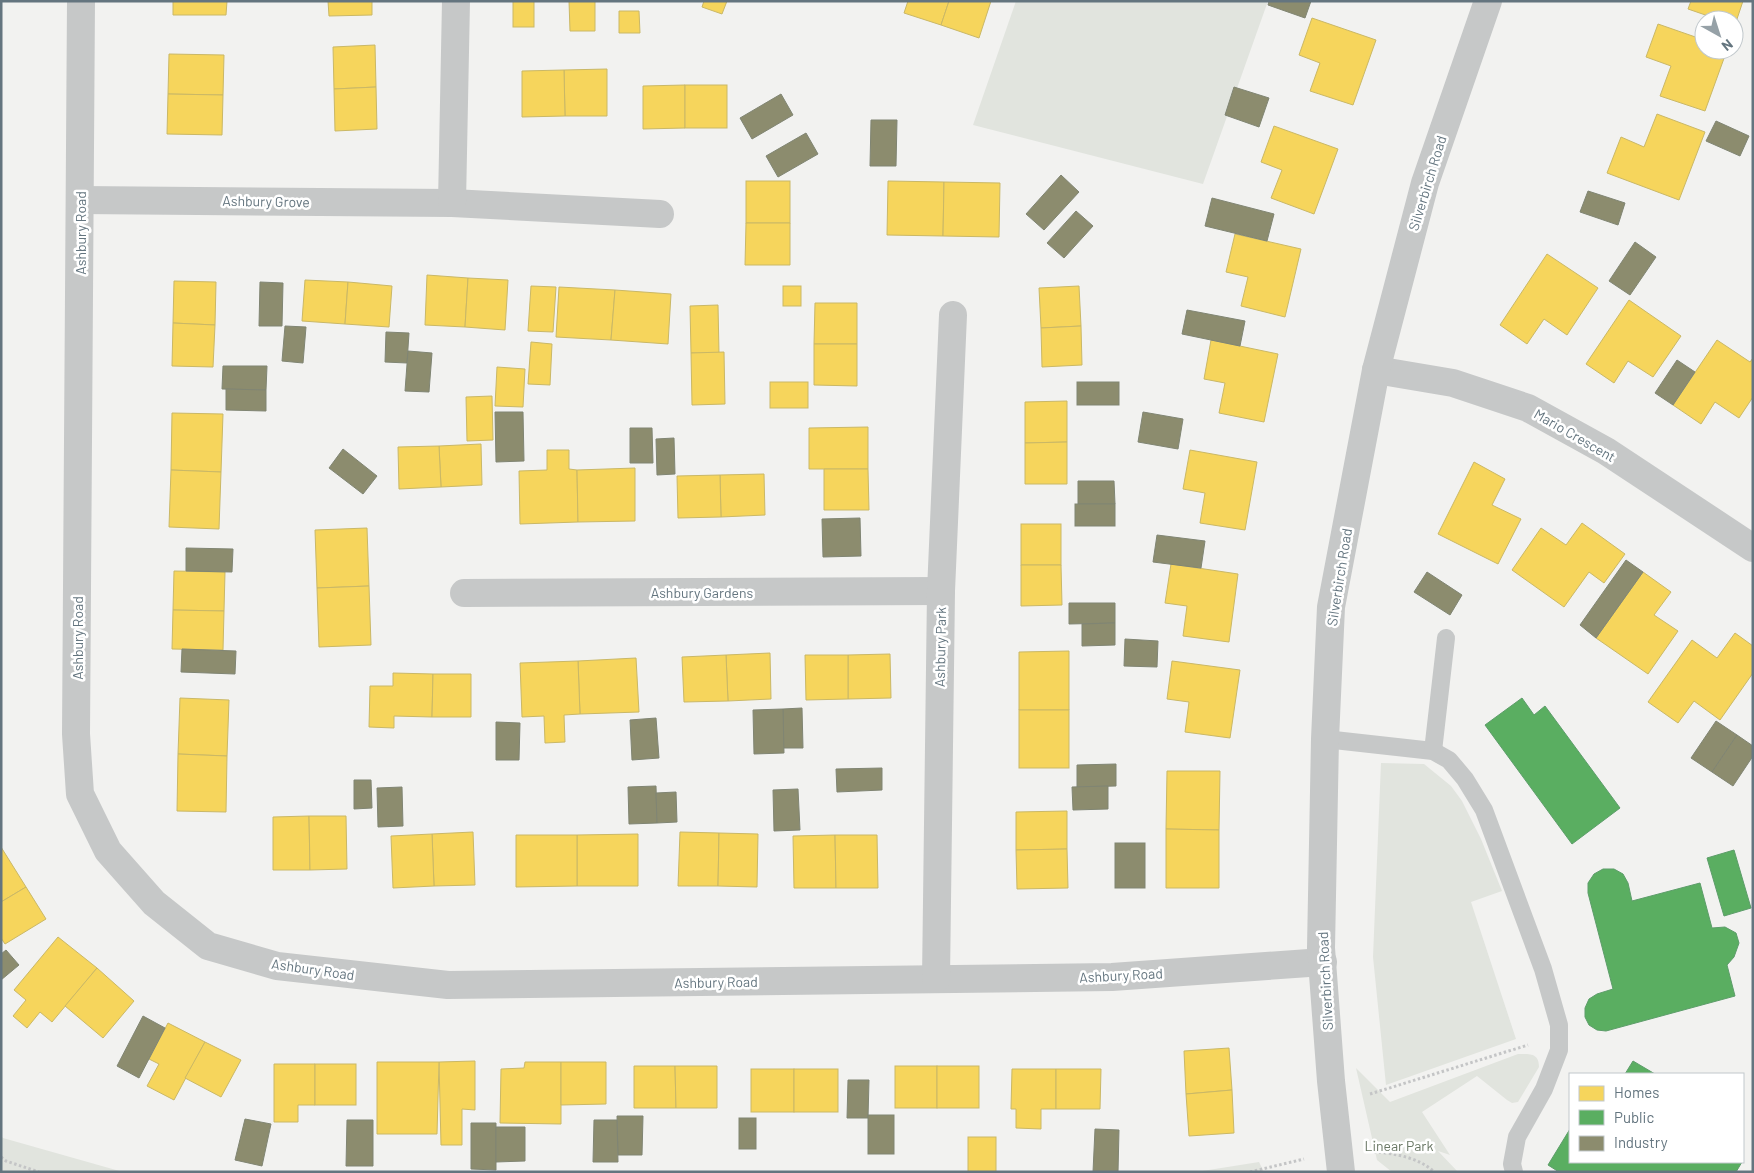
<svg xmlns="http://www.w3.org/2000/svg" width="1754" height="1173" font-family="Barlow,sans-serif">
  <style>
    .green { fill: #e1e4de }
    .homes { fill: #f6d55c; stroke: #cab866 }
    .public { fill: #5aae61; stroke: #5d9d6a }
    .industry { fill: #8c8c6e; stroke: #808573 }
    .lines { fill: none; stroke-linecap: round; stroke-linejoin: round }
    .path { stroke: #c4c5c6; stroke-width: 3; stroke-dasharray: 2.5 2.5; stroke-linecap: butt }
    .service { stroke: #c6c8c8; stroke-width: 18 }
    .minor { stroke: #c6c8c8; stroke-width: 28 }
    .tertiary { stroke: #c6c8c8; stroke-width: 28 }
    .labels { text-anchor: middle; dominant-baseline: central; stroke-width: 5; stroke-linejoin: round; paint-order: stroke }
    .street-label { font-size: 14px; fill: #64757f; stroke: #fff }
    .park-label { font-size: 14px; fill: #687663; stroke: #fff }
  </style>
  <rect width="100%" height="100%" fill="#f2f2f0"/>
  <g class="green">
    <polygon points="1016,1 1268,1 1203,184 973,125"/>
    <polygon points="1381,763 1424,764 1451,786 1462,801 1481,839 1502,891 1471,902 1516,1039 1386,1085 1373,957"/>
    <path d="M1518,1054C1530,1054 1539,1053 1539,1067L1518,1102L1512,1103L1507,1100L1477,1076L1422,1112L1450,1155L1438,1151L1458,1172H1392L1377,1160L1356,1068L1390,1102Z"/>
    <polygon points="1,1136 3,1138 123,1172 1,1172"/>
    <polygon points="1259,1162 1264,1172 1196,1172"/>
  </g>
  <g class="homes">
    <polygon points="173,1 227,1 226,15 173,15"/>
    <polygon points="328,1 372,1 372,15 329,16"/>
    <rect x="513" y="1" width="21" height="26"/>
    <polygon points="569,1 595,1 595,31 570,31"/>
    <polygon points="704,1 727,1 722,14 702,7"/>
    <polygon points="908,1 949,1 941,25 904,13"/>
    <polygon points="949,1 991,1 979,38 941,25"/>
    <polygon points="1691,1 1743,1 1735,25 1734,20 1720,20 1688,9"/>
    <polygon points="619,11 639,11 640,33 619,33"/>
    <polygon points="1312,18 1376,40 1353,105 1310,91 1320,63 1299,55"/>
    <polygon points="1658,24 1704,40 1704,50 1727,50 1705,111 1660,96 1671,66 1646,57"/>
    <polygon points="375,45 376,87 334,89 333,47"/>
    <polygon points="169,54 224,55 223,95 168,94"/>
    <polygon points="607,69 607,116 565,116 564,70"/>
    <polygon points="564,70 565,116 522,117 522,71"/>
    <polygon points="685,85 685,128 643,129 643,86"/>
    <rect x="685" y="85" width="42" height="43"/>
    <polygon points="376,87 377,129 335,131 334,89"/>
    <polygon points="168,94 223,95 222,135 167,134"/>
    <polygon points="1657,114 1705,132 1679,200 1607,173 1621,137 1644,147"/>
    <polygon points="1274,126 1338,149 1314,214 1271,198 1282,170 1261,162"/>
    <rect x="746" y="181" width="44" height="42"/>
    <polygon points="888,181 944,182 943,236 887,235"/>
    <polygon points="944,182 1000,183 999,237 943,236"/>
    <polygon points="746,223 790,223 790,265 745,265"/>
    <polygon points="1235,234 1301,249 1285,317 1241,306 1248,277 1226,272"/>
    <polygon points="1547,254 1598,288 1567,335 1544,319 1527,344 1500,325"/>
    <polygon points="427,275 468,278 465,327 425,325"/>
    <polygon points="468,278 508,280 505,330 465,327"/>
    <polygon points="305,280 348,282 345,324 302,321"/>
    <polygon points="174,281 216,282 215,325 173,323"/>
    <polygon points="348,282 392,286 389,327 345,324"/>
    <polygon points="531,286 556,287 553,332 528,331"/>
    <rect x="783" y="286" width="18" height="20"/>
    <polygon points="1079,286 1081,326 1041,328 1039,288"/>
    <polygon points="559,287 615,290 611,340 556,337"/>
    <polygon points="615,290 671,294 668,344 611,340"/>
    <polygon points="1629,300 1681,336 1653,377 1628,361 1614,383 1586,364"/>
    <polygon points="815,303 857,303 857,344 814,344"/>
    <polygon points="718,305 719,353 691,353 690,306"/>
    <polygon points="173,323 215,325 213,367 172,366"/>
    <polygon points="1081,326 1082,365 1042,367 1041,328"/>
    <polygon points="1211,340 1278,354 1264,422 1219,413 1225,383 1204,379"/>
    <polygon points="1717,340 1750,362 1753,358 1753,397 1739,418 1715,402 1701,424 1673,405"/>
    <polygon points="531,342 552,344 550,385 528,384"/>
    <polygon points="814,344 857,344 857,386 814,385"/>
    <polygon points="724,352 725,404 692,405 691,353"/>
    <polygon points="497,367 525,369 523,407 495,406"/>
    <rect x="770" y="382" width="38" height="26"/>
    <polygon points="492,396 493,440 467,441 466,397"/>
    <polygon points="1067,401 1067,442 1025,443 1025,402"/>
    <polygon points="172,413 223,414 221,472 171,470"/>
    <polygon points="868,427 868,469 809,469 809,428"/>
    <polygon points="1067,442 1067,484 1025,484 1025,443"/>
    <polygon points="481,444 482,485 441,487 439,446"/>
    <polygon points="439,446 441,487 399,489 398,447"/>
    <polygon points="547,450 569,450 569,469 577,470 578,522 520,524 519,471 547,470"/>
    <polygon points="1190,450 1257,462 1245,530 1200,523 1205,493 1183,489"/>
    <polygon points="1474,462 1505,479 1492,505 1521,519 1498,564 1438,534"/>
    <polygon points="635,468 635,521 578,522 577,470"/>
    <polygon points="824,469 868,469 869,510 824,510"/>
    <polygon points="171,470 221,472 219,529 169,527"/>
    <polygon points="764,474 765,515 721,517 720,475"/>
    <polygon points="720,475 721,517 678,518 677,476"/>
    <polygon points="1582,523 1625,554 1604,583 1589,572 1564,607 1512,570 1541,528 1566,545"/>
    <rect x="1021" y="524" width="40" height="41"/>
    <polygon points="367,528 369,586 317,588 315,530"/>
    <polygon points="1171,564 1238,574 1229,642 1183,636 1187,606 1165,603"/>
    <polygon points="1021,565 1061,565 1062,605 1021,606"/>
    <polygon points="174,571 225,572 224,611 173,610"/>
    <polygon points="1643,572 1671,592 1654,615 1678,631 1648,674 1596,638"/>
    <polygon points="369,586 371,645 319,647 317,588"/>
    <polygon points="173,610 224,611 223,650 172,649"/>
    <polygon points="1735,633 1753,646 1753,673 1720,720 1694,701 1678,723 1648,702 1692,640 1717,658"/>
    <polygon points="1069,651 1069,710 1019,710 1019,652"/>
    <polygon points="770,653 771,699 728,701 726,655"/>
    <polygon points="890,654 891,698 848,699 848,655"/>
    <polygon points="726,655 728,701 684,702 682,657"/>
    <polygon points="805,655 848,655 848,699 806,700"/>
    <polygon points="636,658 639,712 580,714 578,661"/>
    <polygon points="578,661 580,714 564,715 565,742 545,743 544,716 522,717 520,663"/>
    <polygon points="1172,661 1240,670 1230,738 1185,732 1189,702 1167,699"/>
    <polygon points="393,673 433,674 432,717 394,716 394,728 369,727 370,686 393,686"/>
    <polygon points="433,674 471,674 471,717 432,717"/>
    <polygon points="180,698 229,700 227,756 178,754"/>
    <rect x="1019" y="710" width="50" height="58"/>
    <polygon points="178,754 227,756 226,812 177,811"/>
    <polygon points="1167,771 1220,771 1219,830 1166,829"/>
    <polygon points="1067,811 1067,849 1016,850 1016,812"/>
    <polygon points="309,816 310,870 273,870 273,817"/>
    <polygon points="309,816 346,816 347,869 310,870"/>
    <polygon points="1166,829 1219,830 1219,888 1166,888"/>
    <polygon points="473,832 475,885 434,886 432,834"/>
    <polygon points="680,832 719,833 718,886 678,886"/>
    <polygon points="719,833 758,834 757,887 718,886"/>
    <polygon points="432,834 434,886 393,888 391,836"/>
    <polygon points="638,834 638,886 577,886 577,835"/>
    <polygon points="516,835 577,835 577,886 516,887"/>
    <polygon points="835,835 836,888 794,888 793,836"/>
    <polygon points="835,835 877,835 878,888 836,888"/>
    <polygon points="1,847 26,887 1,902"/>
    <polygon points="1067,849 1068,888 1017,889 1016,850"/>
    <polygon points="26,887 46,919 5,944 1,938 1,902"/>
    <polygon points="58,937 97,968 52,1022 40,1012 27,1028 13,1016 26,1000 14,990"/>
    <polygon points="97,968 134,1001 103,1038 65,1006"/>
    <polygon points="168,1023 205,1042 174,1100 147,1086 159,1064 149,1059"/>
    <polygon points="205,1042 241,1060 221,1097 185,1078"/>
    <polygon points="1229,1048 1232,1090 1186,1094 1184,1051"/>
    <polygon points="475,1061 475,1110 462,1109 462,1145 441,1145 439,1062"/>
    <polygon points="377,1062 439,1062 437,1134 377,1134"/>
    <polygon points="525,1062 561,1062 561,1124 500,1123 501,1069 524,1068"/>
    <polygon points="561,1062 606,1062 606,1104 561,1105"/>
    <polygon points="274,1064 315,1064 315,1105 298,1105 298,1122 274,1122"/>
    <rect x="315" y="1064" width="41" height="41"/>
    <polygon points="634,1066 675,1066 676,1108 634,1108"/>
    <polygon points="675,1066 717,1066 717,1108 676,1108"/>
    <rect x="895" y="1066" width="42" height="42"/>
    <rect x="937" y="1066" width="42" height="42"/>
    <rect x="751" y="1069" width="43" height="43"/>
    <rect x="794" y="1069" width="44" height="43"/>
    <polygon points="1012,1069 1056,1069 1056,1109 1041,1109 1041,1129 1016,1128 1016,1109 1011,1109"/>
    <polygon points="1056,1069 1101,1069 1100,1109 1056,1109"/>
    <polygon points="1232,1090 1234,1133 1189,1136 1186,1094"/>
    <rect x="968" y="1137" width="28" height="35"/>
  </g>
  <g class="public">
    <polygon points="1522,698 1534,715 1545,706 1620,808 1572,844 1485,725"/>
    <polygon points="1734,850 1751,908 1724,916 1707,858"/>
    <polygon points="1603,869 1614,869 1623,874 1628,883 1632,901 1700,883 1712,928 1725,927 1736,933 1739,943 1734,957 1727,965 1735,996 1606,1031 1597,1030 1589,1025 1585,1017 1585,1008 1589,999 1597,994 1613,989 1588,893 1588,883 1594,874"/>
    <polygon points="1633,1061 1655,1074 1625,1074"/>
    <polygon points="1570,1129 1570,1162 1742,1162 1736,1172 1559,1172 1548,1165"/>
  </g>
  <g class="industry">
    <polygon points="1269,1 1311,1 1305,18 1268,5"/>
    <polygon points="1234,87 1269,98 1259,127 1225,115"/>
    <polygon points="781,94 793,115 752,139 740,118"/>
    <polygon points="871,120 897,120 896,166 870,166"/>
    <polygon points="1716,121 1749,136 1740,156 1706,141"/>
    <polygon points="806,133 818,154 778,177 766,156"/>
    <polygon points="1061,175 1079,192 1044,230 1026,214"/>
    <polygon points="1588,191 1625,203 1618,225 1580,212"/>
    <polygon points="1212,198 1274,214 1267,241 1205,226"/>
    <polygon points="1076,211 1093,226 1064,258 1047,243"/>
    <polygon points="1635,242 1656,257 1630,295 1609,281"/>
    <polygon points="260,282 283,283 282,326 259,326"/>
    <polygon points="1187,310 1245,321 1240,346 1182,334"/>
    <polygon points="285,326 306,327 303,363 282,361"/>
    <polygon points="386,332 409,333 407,363 385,362"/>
    <polygon points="408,351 432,353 429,392 405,391"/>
    <polygon points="1677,360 1695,372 1673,405 1655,393"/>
    <polygon points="223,366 267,366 266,390 222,389"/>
    <rect x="1077" y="382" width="42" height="23"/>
    <polygon points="226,389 266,390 266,411 226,410"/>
    <polygon points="495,412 523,412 524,461 496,462"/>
    <polygon points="1143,412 1183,419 1178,449 1138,442"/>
    <polygon points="630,428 652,428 653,463 630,463"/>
    <polygon points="674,438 675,474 657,475 656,439"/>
    <polygon points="343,449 377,476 363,494 329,468"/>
    <polygon points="1078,481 1114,481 1115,504 1078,504"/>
    <rect x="1075" y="504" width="40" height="22"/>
    <polygon points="860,518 861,556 823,557 822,519"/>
    <polygon points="1157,535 1205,541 1201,568 1153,562"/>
    <polygon points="186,548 233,549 232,572 186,571"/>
    <polygon points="1626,560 1643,572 1596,638 1580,625"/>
    <polygon points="1427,572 1462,595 1450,615 1414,592"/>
    <polygon points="1069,603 1115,603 1115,623 1069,624"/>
    <polygon points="1115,623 1115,645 1082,646 1082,624"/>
    <polygon points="1125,639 1158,641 1157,667 1124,666"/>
    <polygon points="182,649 236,651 235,674 181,672"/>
    <polygon points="802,708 803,748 783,748 783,709"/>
    <polygon points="783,709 784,753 754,754 753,710"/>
    <polygon points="656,718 659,758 632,760 630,720"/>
    <polygon points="1716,721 1737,735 1712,772 1691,758"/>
    <polygon points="496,722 520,723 519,760 496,760"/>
    <polygon points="1737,735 1753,746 1753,756 1733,786 1712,772"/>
    <polygon points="1116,764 1116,786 1077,787 1077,765"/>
    <polygon points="882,768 882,790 837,792 836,769"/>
    <polygon points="354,780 371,780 372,808 354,809"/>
    <polygon points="656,786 657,823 629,824 628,787"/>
    <polygon points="1108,786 1108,809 1073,810 1072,787"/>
    <polygon points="402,787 403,826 378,827 377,788"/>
    <polygon points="798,789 800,830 774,831 773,790"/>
    <polygon points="676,792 677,822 657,823 656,793"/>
    <rect x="1115" y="843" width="30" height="45"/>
    <polygon points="6,950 19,965 1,980 1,954"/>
    <polygon points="143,1016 165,1028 139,1078 117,1066"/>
    <polygon points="848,1080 869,1080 868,1118 847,1118"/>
    <rect x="868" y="1115" width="26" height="39"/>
    <polygon points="617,1116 643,1116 642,1155 618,1155"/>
    <rect x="739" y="1118" width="17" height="31"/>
    <polygon points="245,1119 271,1124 262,1166 235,1160"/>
    <polygon points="347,1120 373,1120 373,1166 346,1166"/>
    <polygon points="594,1120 617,1120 618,1162 593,1162"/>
    <polygon points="471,1123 496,1123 496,1170 471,1169"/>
    <polygon points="496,1127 525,1127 525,1161 496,1162"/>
    <polygon points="1095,1129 1119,1130 1118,1172 1093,1172"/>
  </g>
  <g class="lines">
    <g class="path">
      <polyline points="1370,1094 1528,1045"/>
      <path d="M1374,1152C1394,1153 1420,1158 1434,1172"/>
      <polyline points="1,1157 6,1161 39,1172"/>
      <polyline points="1250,1172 1304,1159"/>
    </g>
    <g class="service">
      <polyline points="1325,739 1433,751 1449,760 1465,779 1484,810 1543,969 1559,1025 1559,1050 1544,1089 1517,1137 1512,1164 1514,1172"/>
      <polyline points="1433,751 1446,638"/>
    </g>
    <g class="minor">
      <polyline points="81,1 76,734 80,794 108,851 154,903 208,946 277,966 448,985 1112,977 1323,962"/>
      <polyline points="80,200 452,203 660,214"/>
      <polyline points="452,203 456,1"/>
      <polyline points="1376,370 1453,383 1528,408 1606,451 1753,548"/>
      <polyline points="464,593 941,591"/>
      <polyline points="936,979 941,591 953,315"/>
    </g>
    <polyline class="tertiary" points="1341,1172 1331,1081 1321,948 1325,739 1331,607 1376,370 1425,183 1488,1"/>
  </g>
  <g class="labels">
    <g class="street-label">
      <text transform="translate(1427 183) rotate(-73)">Silverbirch Road</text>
      <text transform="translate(266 201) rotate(1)">Ashbury Grove</text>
      <text transform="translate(80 233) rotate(-90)">Ashbury Road</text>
      <text transform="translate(1575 435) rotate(30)">Mario Crescent</text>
      <text transform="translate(1339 577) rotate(-81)">Silverbirch Road</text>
      <text x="702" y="592">Ashbury Gardens</text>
      <text transform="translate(77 638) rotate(-90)">Ashbury Road</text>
      <text transform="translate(940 647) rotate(-89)">Ashbury Park</text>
      <text transform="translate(313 969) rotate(8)">Ashbury Road</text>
      <text transform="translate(1121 975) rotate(-3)">Ashbury Road</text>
      <text transform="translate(1325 981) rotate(-93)">Silverbirch Road</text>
      <text transform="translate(716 982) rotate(-1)">Ashbury Road</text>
    </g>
    <g class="park-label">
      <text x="1399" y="1145">Linear Park</text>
    </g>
  </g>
  <rect width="1754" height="1173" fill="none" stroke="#64757f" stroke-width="5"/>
  <rect x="1569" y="1073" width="175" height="90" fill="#ffffff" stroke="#c1c8cc"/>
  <rect x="1579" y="1086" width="25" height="15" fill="#f6d55c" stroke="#c1c8cc"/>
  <text x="1614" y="1098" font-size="15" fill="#64757f">Homes</text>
  <rect x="1579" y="1110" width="25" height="15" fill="#5aae61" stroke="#c1c8cc"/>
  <text x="1614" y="1123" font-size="15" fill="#64757f">Public</text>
  <rect x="1579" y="1136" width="25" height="15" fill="#8c8c6e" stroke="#c1c8cc"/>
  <text x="1614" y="1148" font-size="15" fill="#64757f">Industry</text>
  <g transform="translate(1719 35) rotate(141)"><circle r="24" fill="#ffffff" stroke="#c1c8cc"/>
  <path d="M0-4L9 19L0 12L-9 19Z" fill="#96a1a7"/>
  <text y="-8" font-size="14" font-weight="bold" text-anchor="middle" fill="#64757f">N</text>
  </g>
</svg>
